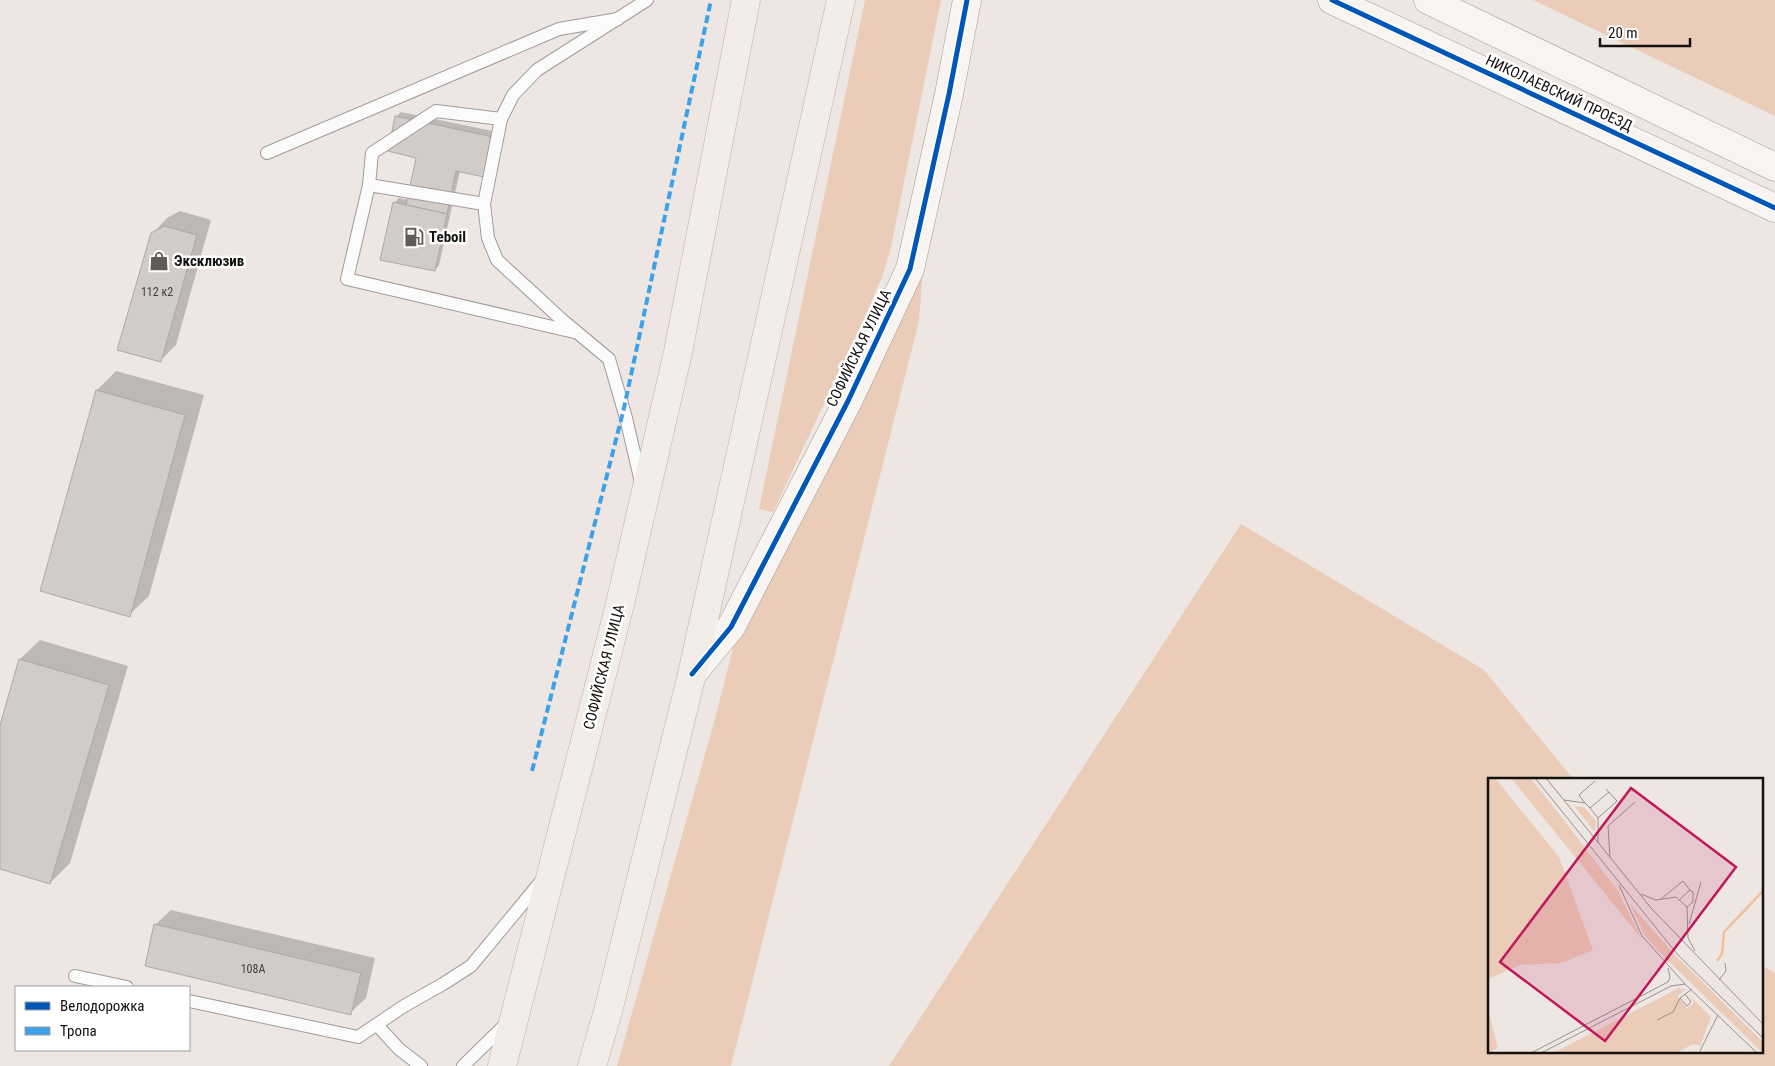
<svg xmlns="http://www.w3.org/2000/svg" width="1775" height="1066" font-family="'Roboto Condensed',sans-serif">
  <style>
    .green { fill: #eaccb9 }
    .shadow { fill: #0003 }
    .building { fill: #d2ccc9; stroke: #aea8a5 }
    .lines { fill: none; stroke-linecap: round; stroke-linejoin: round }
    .lane-casing { stroke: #a19b98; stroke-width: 14 }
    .secondary-casing { stroke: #a19b98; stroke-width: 29 }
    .primary-casing { stroke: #baaca4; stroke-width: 29 }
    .lane { stroke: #fcfbfb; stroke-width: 12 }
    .secondary { stroke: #f8f4f1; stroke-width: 28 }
    .primary { stroke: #f3ede9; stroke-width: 28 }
    .quiet { stroke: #3da1e9; stroke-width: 4; stroke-dasharray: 8 4; stroke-linecap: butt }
    .cycleway-casing { stroke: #fff; stroke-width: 8 }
    .cycleway { stroke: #0057b8; stroke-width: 5 }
    .labels { text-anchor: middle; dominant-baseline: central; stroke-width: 5; stroke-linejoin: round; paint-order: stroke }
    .number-label { font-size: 12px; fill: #44403d }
    .street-label { font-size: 15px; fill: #15110e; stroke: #fff }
    .poi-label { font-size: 15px; font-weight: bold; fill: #15110e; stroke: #fff; text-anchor: start }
    .inset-river { fill: none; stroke: #f4bd97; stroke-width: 2.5 }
    .inset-road { fill: none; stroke: #97918d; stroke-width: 1 }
    .view { fill: #c2185b; fill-opacity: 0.15; stroke: #c2185b; stroke-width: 2.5 }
    .inset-edge { fill: none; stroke: #15110e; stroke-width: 2.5 }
  </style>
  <rect width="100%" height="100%" fill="#eee6e2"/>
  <g class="green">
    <polygon points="865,0 941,0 890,251 882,277 863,321 773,512 759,509"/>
    <polygon points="1533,0 1775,0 1775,116"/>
    <polygon points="919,269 923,270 919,321 731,1066 617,1066 716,715 733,648"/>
    <polygon points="1241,524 1484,670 1574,780 1489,780 1489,1052 1761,1052 1761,965 1775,973 1775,1066 889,1066"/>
  </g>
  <g class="shadow">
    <polygon points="401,112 497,132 460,171 439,265 435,270 394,203 399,198 409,200 418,157 397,116"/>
    <polygon points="180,211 211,220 176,345 161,360 152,234 167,218"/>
    <polygon points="116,371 204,395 149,596 129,615 97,390"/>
    <polygon points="40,640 128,666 70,863 50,883 0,868 0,729 20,659"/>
    <polygon points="171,910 375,958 366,998 350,1013 155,925"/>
  </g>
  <g class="building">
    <polygon points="395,116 493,137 484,177 456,171 447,214 406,205 416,158 388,151"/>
    <polygon points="393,202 447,214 435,271 380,260"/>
    <polygon points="164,226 197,235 161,362 117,350 151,233"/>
    <polygon points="96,390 185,415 130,617 40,591"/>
    <polygon points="19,659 109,685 50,884 0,869 0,725"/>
    <polygon points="154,924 361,973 351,1015 145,966"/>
  </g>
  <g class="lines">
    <defs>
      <g id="lane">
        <polyline points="501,119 513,95 537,70 647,0"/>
        <polyline points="267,153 559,29 618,19"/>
        <polyline points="369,185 347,279 574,332"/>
        <polyline points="484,204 369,185 372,153 436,111 501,119 484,204 488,238 497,260 561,319 609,359 626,418 641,482"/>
        <polyline points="75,976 127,987"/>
        <polyline points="189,1001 358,1037 404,1006 443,984 471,966 543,879"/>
        <polyline points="377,1025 399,1049 421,1066"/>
        <polyline points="463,1066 507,1023"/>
      </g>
      <g id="secondary">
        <polyline points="1332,0 1775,208"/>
        <polyline points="1428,0 1775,167"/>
        <polyline points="692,674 731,627 848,401 910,269 949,94 967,0"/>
      </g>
      <g id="primary">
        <polyline points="502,1066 620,604 678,352 746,0"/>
        <polyline points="592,1066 608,1011 692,674 841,0"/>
      </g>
    </defs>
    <use href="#lane" class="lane-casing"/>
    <use href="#secondary" class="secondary-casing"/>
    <use href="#primary" class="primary-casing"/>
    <use href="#lane" class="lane"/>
    <use href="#secondary" class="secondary"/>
    <use href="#primary" class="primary"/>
    <polyline class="quiet" points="532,771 624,408 711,0"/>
    <defs>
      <g id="cycleway">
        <polyline points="1332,0 1775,208"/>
        <polyline points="692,674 731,627 848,401 910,269 949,94 967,0"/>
      </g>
    </defs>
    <use href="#cycleway" class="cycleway-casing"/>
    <use href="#cycleway" class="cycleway"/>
  </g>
  <defs>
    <symbol id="fuel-bare" viewBox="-9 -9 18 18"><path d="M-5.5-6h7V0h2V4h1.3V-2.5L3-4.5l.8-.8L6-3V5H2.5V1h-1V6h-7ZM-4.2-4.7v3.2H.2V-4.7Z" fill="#615c58" stroke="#fff" stroke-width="2.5" paint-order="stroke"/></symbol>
    <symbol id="shop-bare" viewBox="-9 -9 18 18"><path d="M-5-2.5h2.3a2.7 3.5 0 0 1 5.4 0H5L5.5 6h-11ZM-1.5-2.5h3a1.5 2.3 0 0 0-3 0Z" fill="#615c58" stroke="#fff" stroke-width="2.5" paint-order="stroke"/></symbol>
  </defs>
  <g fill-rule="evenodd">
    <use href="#fuel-bare" x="400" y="223" width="28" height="28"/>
    <use href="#shop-bare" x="145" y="247" width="28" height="28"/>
  </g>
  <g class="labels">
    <g class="number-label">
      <text x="157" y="292">112 к2</text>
      <text x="253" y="969">108А</text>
    </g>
    <g class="street-label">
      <text transform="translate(1559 93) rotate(25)">НИКОЛАЕВСКИЙ ПРОЕЗД</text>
      <text transform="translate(859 348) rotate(-64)">СОФИЙСКАЯ УЛИЦА</text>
      <text transform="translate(604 667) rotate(-76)">СОФИЙСКАЯ УЛИЦА</text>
    </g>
    <g class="poi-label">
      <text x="429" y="237">Teboil</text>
      <text x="174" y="261">Эксклюзив</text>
    </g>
  </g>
  <g transform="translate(1488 778)">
    <rect width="275" height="275" fill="#eee6e2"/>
    <path d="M0,0H7L71,79L105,172L73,185L32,187L0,201ZM23,0H42L69,33L130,113L153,160ZM86,28L96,29L108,43L107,54ZM142,126L186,176L275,264V275L179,182L157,158ZM191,210L198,212L189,218L199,230L206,225L201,217L223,239L212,268L205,266L188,275H65ZM0,232L10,270L0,275Z" fill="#eaccb9"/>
    <path class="inset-river" d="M229,183L234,176L236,154L275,113"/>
    <path class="inset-road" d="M47,0L190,177L275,260M58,0L163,130L275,246M76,22L97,25L102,30L110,40V65M97,25L91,17L107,3M102,30L121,14M110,40L129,23L118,11M122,79L120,48L147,24M131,107L154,158L197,206L269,275M153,116L168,122L188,119L199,129L205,124V114L202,112L192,121M173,121L195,103L202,112M199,129L200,160L207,173M201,146L213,104M231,202L238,193L237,185M192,220L199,228L203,224L197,216M169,242L185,234L192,220L204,211M43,275L180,204L182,199L180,190M53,275L183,208L197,206M211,275L230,237"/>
    <path class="view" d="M143,10L248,89L117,263L12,184Z"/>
    <rect width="275" height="275" class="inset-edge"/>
  </g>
  <rect x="15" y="986" width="175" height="65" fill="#ffffff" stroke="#a1a09f"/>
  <rect x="25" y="1002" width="25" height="8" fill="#0057b8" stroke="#a1a09f"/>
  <text x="60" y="1011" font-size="15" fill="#15110e">Велодорожка</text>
  <rect x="25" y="1027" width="25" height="8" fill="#3da1e9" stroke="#a1a09f"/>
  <text x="60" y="1036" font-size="15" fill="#15110e">Тропа</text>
  <path d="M1600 38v8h90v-8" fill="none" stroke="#15110e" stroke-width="2.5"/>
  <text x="1608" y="38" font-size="15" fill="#15110e" stroke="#ffffff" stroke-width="4" paint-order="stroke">20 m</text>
</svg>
